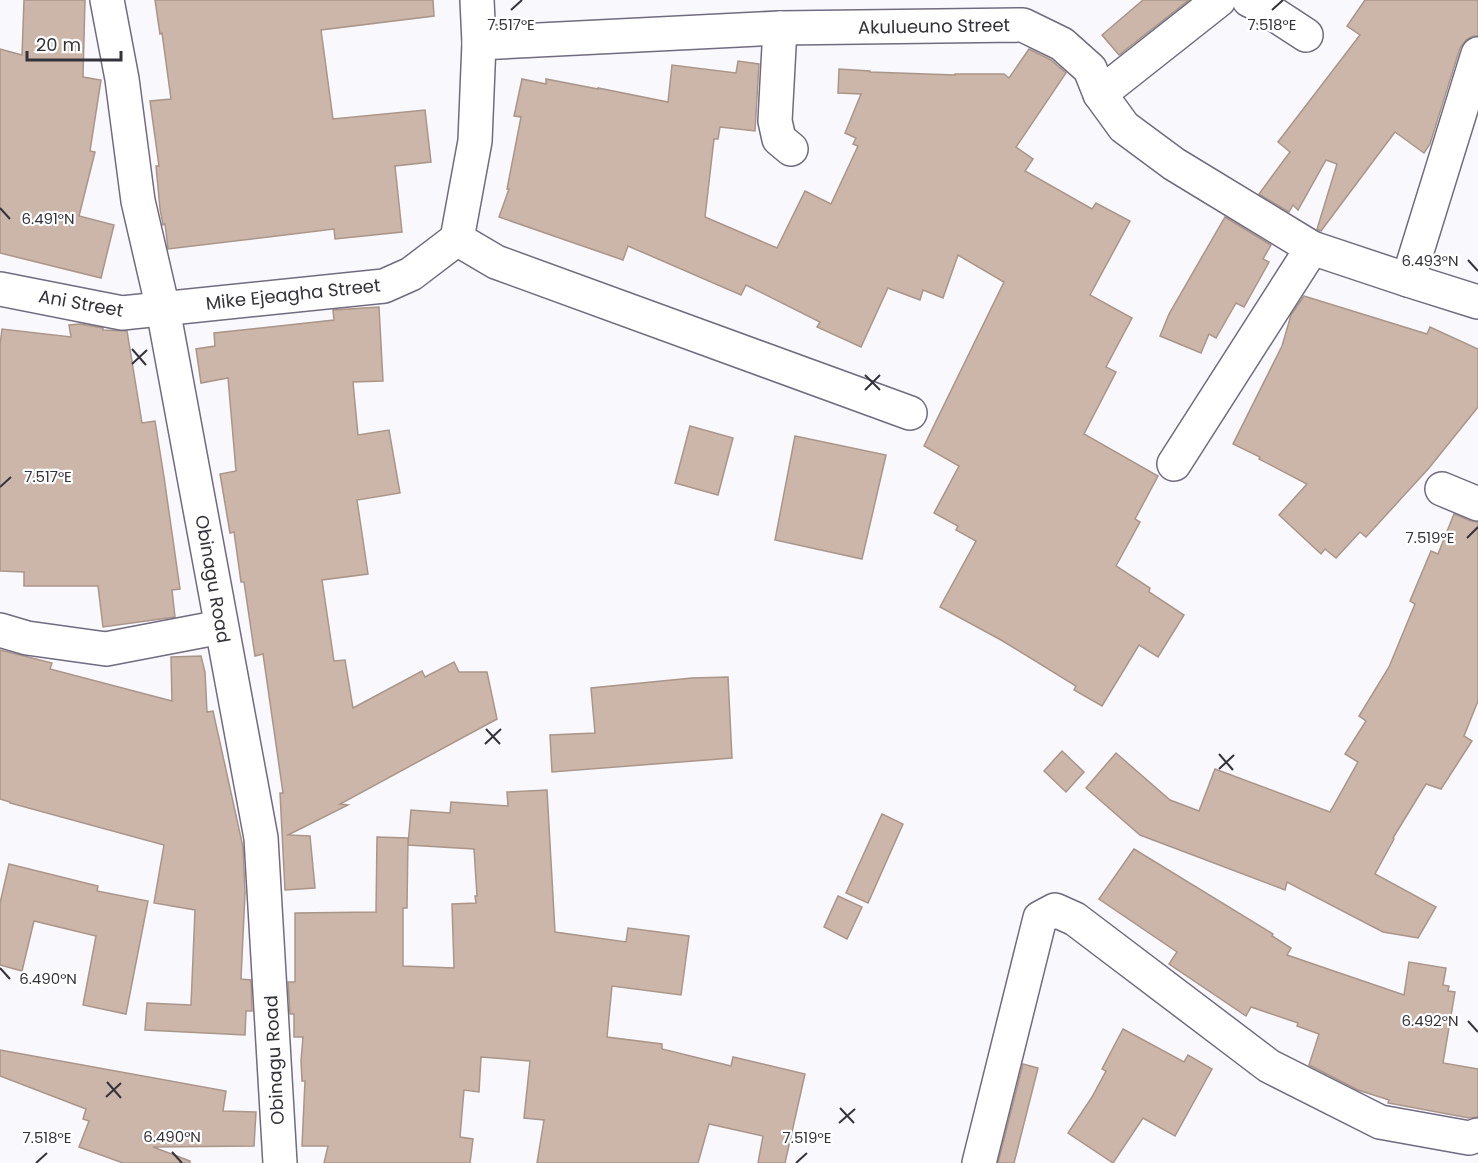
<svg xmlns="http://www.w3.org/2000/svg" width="1478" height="1163" font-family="Poppins,sans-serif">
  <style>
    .building { fill: #ccb6aa; stroke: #aa9589; stroke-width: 1.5 }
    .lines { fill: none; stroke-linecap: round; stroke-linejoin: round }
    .street-casing { stroke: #706b7f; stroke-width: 36 }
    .secondary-casing { stroke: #706b7f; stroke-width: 36 }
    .street { stroke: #fff; stroke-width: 33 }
    .secondary { stroke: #fff; stroke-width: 33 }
    .ticks { fill: none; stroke: #34323b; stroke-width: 2 }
    .labels { text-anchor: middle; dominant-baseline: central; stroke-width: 4.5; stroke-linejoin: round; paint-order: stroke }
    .street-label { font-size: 18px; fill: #34323b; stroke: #fff }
    .ticks-label { font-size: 15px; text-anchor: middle; fill: #34323b; stroke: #fff; stroke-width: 4.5; stroke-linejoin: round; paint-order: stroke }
  </style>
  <rect width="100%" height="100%" fill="#f9f8fd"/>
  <g class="building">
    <polygon points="24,0 85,0 83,77 101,80 90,151 95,152 79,216 114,225 101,278 0,253 0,49 22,55"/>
    <polygon points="155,0 433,0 434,16 321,30 333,119 425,110 431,162 395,166 402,232 335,239 334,229 168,249 165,224 163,225 160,209 156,166 159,166 150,101 171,99 162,33 160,34"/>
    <polygon points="1143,0 1189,0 1119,55 1102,35"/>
    <polygon points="1365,0 1478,0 1478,36 1473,36 1466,40 1460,48 1430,144 1424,153 1395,132 1321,231 1317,229 1337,164 1326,160 1298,210 1293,205 1289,212 1259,194 1290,152 1278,142 1360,35 1347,26"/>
    <polygon points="1029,49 1051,60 1066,73 1016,147 1033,159 1025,171 1092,209 1096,203 1130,221 1090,295 1132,318 1106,367 1116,372 1084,434 1158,476 1135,519 1140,522 1116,566 1150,588 1149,592 1184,615 1158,657 1139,645 1102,706 1074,690 1076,686 1001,640 940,607 976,541 956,530 958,526 934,513 959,466 924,446 1004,282 958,255 943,298 923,290 920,300 888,288 861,347 817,327 820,322 746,285 741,295 628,246 623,260 499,217 509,189 507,189 521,117 514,116 522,79 546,84 546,79 598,89 598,88 668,102 672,65 736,73 738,61 759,64 755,131 720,127 718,139 714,139 705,217 777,248 805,191 831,204 858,146 853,144 856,138 845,133 861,94 838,93 839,69 870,71 870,72 955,75 955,74 1004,74 1009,78"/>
    <polygon points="1225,217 1271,245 1263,259 1269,262 1244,307 1236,303 1216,338 1209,334 1201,353 1160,336 1169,314"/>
    <polygon points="1304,296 1427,334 1430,327 1478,349 1478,407 1429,468 1366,537 1360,532 1336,558 1325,549 1321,554 1279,515 1307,484 1259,459 1260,457 1233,444 1282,346 1291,315"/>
    <polygon points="379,307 383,381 353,382 358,435 389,430 400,493 357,500 368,574 322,580 334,661 345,660 353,708 422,671 425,677 454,662 459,672 487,672 497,719 340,804 348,805 288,835 310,836 315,888 285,890 280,793 283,793 263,654 255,656 244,582 241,582 234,532 230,533 220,474 236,471 228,378 201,383 196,349 215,346 214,333 334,320 333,310"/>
    <polygon points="80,324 103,328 103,330 127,331 142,423 155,421 164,477 180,589 172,590 175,617 103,627 98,586 24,586 24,572 0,571 0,345 2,329 71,337 69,325"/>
    <polygon points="690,426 733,438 718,495 675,483"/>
    <polygon points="795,436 886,455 862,559 775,540"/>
    <polygon points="1454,514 1471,521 1478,522 1478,701 1464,736 1472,741 1441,789 1426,784 1393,838 1394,839 1375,874 1436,907 1418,938 1383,932 1287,882 1285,890 1140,835 1086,788 1116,753 1170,800 1199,811 1215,769 1330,812 1358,762 1345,754 1366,721 1359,716 1389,667 1415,604 1410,601 1431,551 1438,554"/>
    <polygon points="0,650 52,663 50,669 172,701 171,657 201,656 205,672 207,712 213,711 243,847 245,893 241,979 251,980 252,1011 246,1011 245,1035 145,1030 147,1003 191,1005 195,910 154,903 164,845 10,803 10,802 0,799"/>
    <polygon points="728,677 732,758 552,772 550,735 595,733 591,688 692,678"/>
    <polygon points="1062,751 1084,772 1066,792 1044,771"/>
    <polygon points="547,790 555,932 626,942 628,928 689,936 681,995 612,986 607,1037 662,1044 662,1049 731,1066 733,1057 805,1074 785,1163 758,1163 763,1136 709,1124 698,1163 537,1163 544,1120 524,1118 530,1061 481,1057 479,1092 464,1090 460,1137 473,1139 470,1163 324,1163 328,1146 302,1146 305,1081 302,1081 301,1061 303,1037 294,1037 294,1014 290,1014 288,982 295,982 295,913 376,912 377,837 408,838 407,908 403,908 403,966 454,968 452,904 476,903 475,896 477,896 474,849 408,845 411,810 450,813 451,802 508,806 507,792"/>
    <polygon points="882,814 903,824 868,903 846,893"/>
    <polygon points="1134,849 1273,934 1272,936 1291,948 1287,955 1404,995 1409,962 1446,968 1443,985 1449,986 1448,991 1455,992 1443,1063 1478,1069 1478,1117 1469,1118 1388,1103 1389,1100 1358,1090 1309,1065 1319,1034 1297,1026 1298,1023 1251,1007 1246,1016 1169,964 1177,952 1099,899"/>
    <polygon points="9,864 98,886 97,891 148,901 126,1014 83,1005 96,936 34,921 22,971 0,965 0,903"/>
    <polygon points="838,896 862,907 847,939 824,927"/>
    <polygon points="1123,1029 1184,1062 1188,1055 1212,1069 1175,1136 1143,1118 1113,1163 1068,1133 1092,1097 1106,1071 1102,1069"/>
    <polygon points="0,1050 226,1091 223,1111 256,1112 254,1146 153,1147 190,1161 190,1163 123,1163 79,1147 89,1121 83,1119 86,1109 0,1076"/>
    <polygon points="1023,1064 1038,1068 1014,1163 998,1163"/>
  </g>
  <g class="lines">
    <defs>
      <g id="street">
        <polyline points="1249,0 1260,5 1306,35"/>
        <polyline points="780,28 775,121 779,139 791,149"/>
        <polyline points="479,43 780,28 1023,25 1062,44 1090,69 1100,94 1124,127 1174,164 1312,248 1408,280 1478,302"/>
        <polyline points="1100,94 1219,0"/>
        <polyline points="457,239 496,262 910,413"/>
        <polyline points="1408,280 1478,54"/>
        <polyline points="0,289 122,313 384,286 411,274 457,239 475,141 479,43 477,0"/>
        <polyline points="1174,464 1312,248"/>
        <polyline points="1442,489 1478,504"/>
        <polyline points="0,630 27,638 106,649 221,627"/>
        <polyline points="979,1163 1040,918 1055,910 1075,919 1269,1066 1380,1122 1469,1138 1478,1135"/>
      </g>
      <polyline id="secondary" points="107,0 122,79 138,201 163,309 261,838 280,1163"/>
    </defs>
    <use href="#street" class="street-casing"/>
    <use href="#secondary" class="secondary-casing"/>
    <use href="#street" class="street"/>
    <use href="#secondary" class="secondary"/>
  </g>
  <path class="ticks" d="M511,10L522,0M1272,10L1283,0M0,208L10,219M1468,260L1478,271M132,349L146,365M132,364L147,350M865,375L880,390M865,390L880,375M0,487L11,477M1467,538L1478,527M486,729L500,744M485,744L501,729M1219,754L1233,770M1219,769L1234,755M0,968L10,979M1468,1021L1478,1032M107,1082L121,1098M106,1097L121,1083M840,1108L854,1123M839,1123L855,1109M172,1152L182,1163M36,1163L47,1153M796,1163L807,1153"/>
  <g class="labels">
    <g class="street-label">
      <text transform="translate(934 26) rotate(-1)">Akulueuno Street</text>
      <text transform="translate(293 294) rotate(-6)">Mike Ejeagha Street</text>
      <text transform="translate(81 303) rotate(10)">Ani Street</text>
      <text transform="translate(213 579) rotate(80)">Obinagu Road</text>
      <text transform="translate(274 1060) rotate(-93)">Obinagu Road</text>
    </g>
  </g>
  <g class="ticks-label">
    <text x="511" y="30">7.517°E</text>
    <text x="1272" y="30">7.518°E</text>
    <text x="48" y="224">6.491°N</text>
    <text x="1430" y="266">6.493°N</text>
    <text x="48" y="482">7.517°E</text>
    <text x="1430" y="543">7.519°E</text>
    <text x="48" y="984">6.490°N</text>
    <text x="1430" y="1026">6.492°N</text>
    <text x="172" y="1142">6.490°N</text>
    <text x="47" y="1143">7.518°E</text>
    <text x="807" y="1143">7.519°E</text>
  </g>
  <path d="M27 51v9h94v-9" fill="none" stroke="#34323b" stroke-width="3"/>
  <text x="36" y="51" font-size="18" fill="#34323b" stroke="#ffffff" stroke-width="4.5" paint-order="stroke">20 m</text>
</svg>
